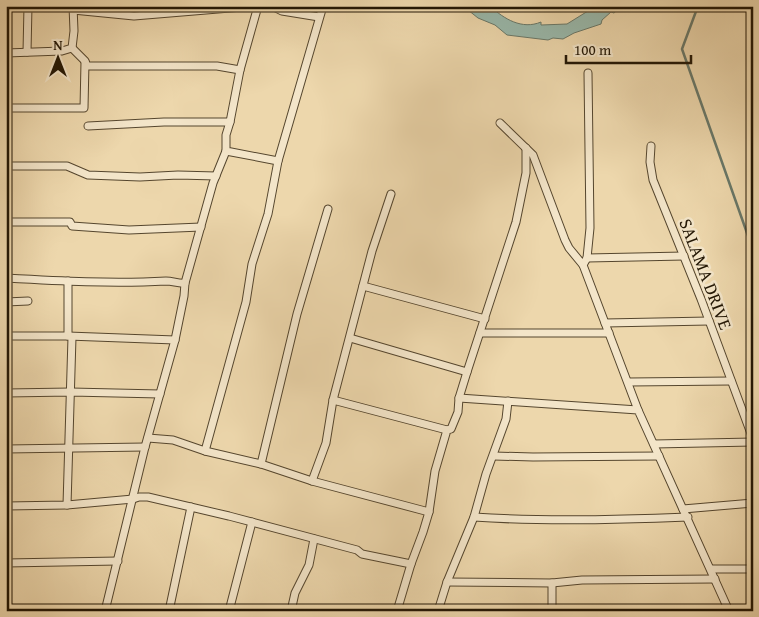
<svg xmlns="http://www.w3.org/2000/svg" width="759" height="617" font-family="'Gentium Book Plus',serif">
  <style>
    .water { fill: #99b9ac; stroke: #697869 }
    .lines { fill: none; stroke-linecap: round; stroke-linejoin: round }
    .stream { stroke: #697869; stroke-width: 2.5 }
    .street-casing { stroke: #55462e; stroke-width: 9 }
    .street { stroke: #f3e5c9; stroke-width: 7 }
    .labels { text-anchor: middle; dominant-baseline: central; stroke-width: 5; stroke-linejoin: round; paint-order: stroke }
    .street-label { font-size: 18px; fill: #221604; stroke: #f3e5c9 }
  </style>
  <rect width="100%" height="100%" fill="#edd7ac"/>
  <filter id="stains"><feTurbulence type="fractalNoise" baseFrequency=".004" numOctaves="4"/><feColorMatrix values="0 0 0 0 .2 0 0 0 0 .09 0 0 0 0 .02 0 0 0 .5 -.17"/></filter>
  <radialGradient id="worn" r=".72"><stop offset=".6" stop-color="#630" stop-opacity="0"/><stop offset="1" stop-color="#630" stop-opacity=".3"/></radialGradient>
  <path class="water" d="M463,6H490C504,19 522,30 541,22V25L567,24L596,6H622L614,13L611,12L602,20L601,24L574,33L563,39L553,38L548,40L507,35L495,25L478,18Z"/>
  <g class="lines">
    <polyline class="stream" points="698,6 682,49 753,250"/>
    <defs>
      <g id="street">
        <polyline points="272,6 282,11 319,17"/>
        <polyline points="73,10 134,16 254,6"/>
        <polyline points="72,48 85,61 87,66 217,66 240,70 258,6"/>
        <polyline points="27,52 28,6"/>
        <polyline points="6,53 62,51 72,48 74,31 73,6"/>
        <polyline points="588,73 590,228 587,258 583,265 638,410"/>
        <polyline points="6,108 84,108 85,62"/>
        <polyline points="230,122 240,70"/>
        <polyline points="500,123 533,155 565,240 569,248 583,265"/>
        <polyline points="88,126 164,122 230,122 226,135 226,151 278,161"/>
        <polyline points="651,146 650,162 653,180 701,299 753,439"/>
        <polyline points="6,166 67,166 88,175 140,177 178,175 216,176"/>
        <polyline points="6,222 70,222 72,226 129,230 201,227"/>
        <polyline points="587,258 684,256"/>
        <path d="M6,278C59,281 113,284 166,281C173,281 179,284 185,283"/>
        <polyline points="68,281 68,336"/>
        <polyline points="363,286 485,319"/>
        <polyline points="6,302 28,301"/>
        <polyline points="605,323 709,321"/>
        <polyline points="480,333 609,333"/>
        <polyline points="6,336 68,336 175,340"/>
        <polyline points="350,338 467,372"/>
        <polyline points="629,382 731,381"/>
        <polyline points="6,393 71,392 160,394"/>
        <polyline points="459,398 638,410 729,611"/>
        <polyline points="333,400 447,430"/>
        <polyline points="148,438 173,440 205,451 261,464 312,481 429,512"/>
        <polyline points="654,444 753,442"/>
        <polyline points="6,449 145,447"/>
        <polyline points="205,451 246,302 252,264 268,214 278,161 323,6"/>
        <polyline points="494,456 533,457 659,456"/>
        <polyline points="261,464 297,314 328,209"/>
        <polyline points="312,481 326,443 333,400 372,251 391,194"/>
        <polyline points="67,505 72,337"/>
        <polyline points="6,506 67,505 133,499 139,497 148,497 229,516 357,550 362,554 411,564"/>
        <polyline points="683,509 753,503"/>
        <path d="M474,517C545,522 617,520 688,517"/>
        <polyline points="6,563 118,561"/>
        <polyline points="711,569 753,569"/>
        <polyline points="447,582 552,583 582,580 715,579"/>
        <polyline points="552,583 552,611"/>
        <polyline points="319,610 323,611"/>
        <polyline points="105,611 145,447 175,340 184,296 185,283 213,183 226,151"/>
        <polyline points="169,611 191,507"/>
        <polyline points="229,611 252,522"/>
        <polyline points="291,611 295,593 309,565 314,539"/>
        <polyline points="397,611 411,564 423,532 429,512 435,471 447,430 451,429 458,412 459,398 467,372 516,222 526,173 526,148"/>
        <polyline points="438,611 447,582 474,517 486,474 506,419 508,401"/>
      </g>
    </defs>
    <use href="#street" class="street-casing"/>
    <use href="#street" class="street"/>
  </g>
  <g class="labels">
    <g class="street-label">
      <text transform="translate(706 274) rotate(69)">SALAMA DRIVE</text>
    </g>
  </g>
  <rect width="759" height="617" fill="none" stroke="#edd7ac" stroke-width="25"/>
  <rect x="8" y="8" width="744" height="602" fill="none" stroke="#221604" stroke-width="2.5"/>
  <rect x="12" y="12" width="734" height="592" fill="none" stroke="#221604"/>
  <g transform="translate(58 58)" stroke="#f3e5c9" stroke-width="4" paint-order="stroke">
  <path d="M0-4L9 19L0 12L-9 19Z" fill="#221604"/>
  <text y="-8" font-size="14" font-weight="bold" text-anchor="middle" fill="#221604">N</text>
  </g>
  <path d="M566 55v8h125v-8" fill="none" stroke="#221604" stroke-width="2.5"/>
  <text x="574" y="55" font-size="15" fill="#221604" stroke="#f3e5c9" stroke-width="4" paint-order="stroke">100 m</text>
  <rect width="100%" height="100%" filter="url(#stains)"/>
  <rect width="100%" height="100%" fill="url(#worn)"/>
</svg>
